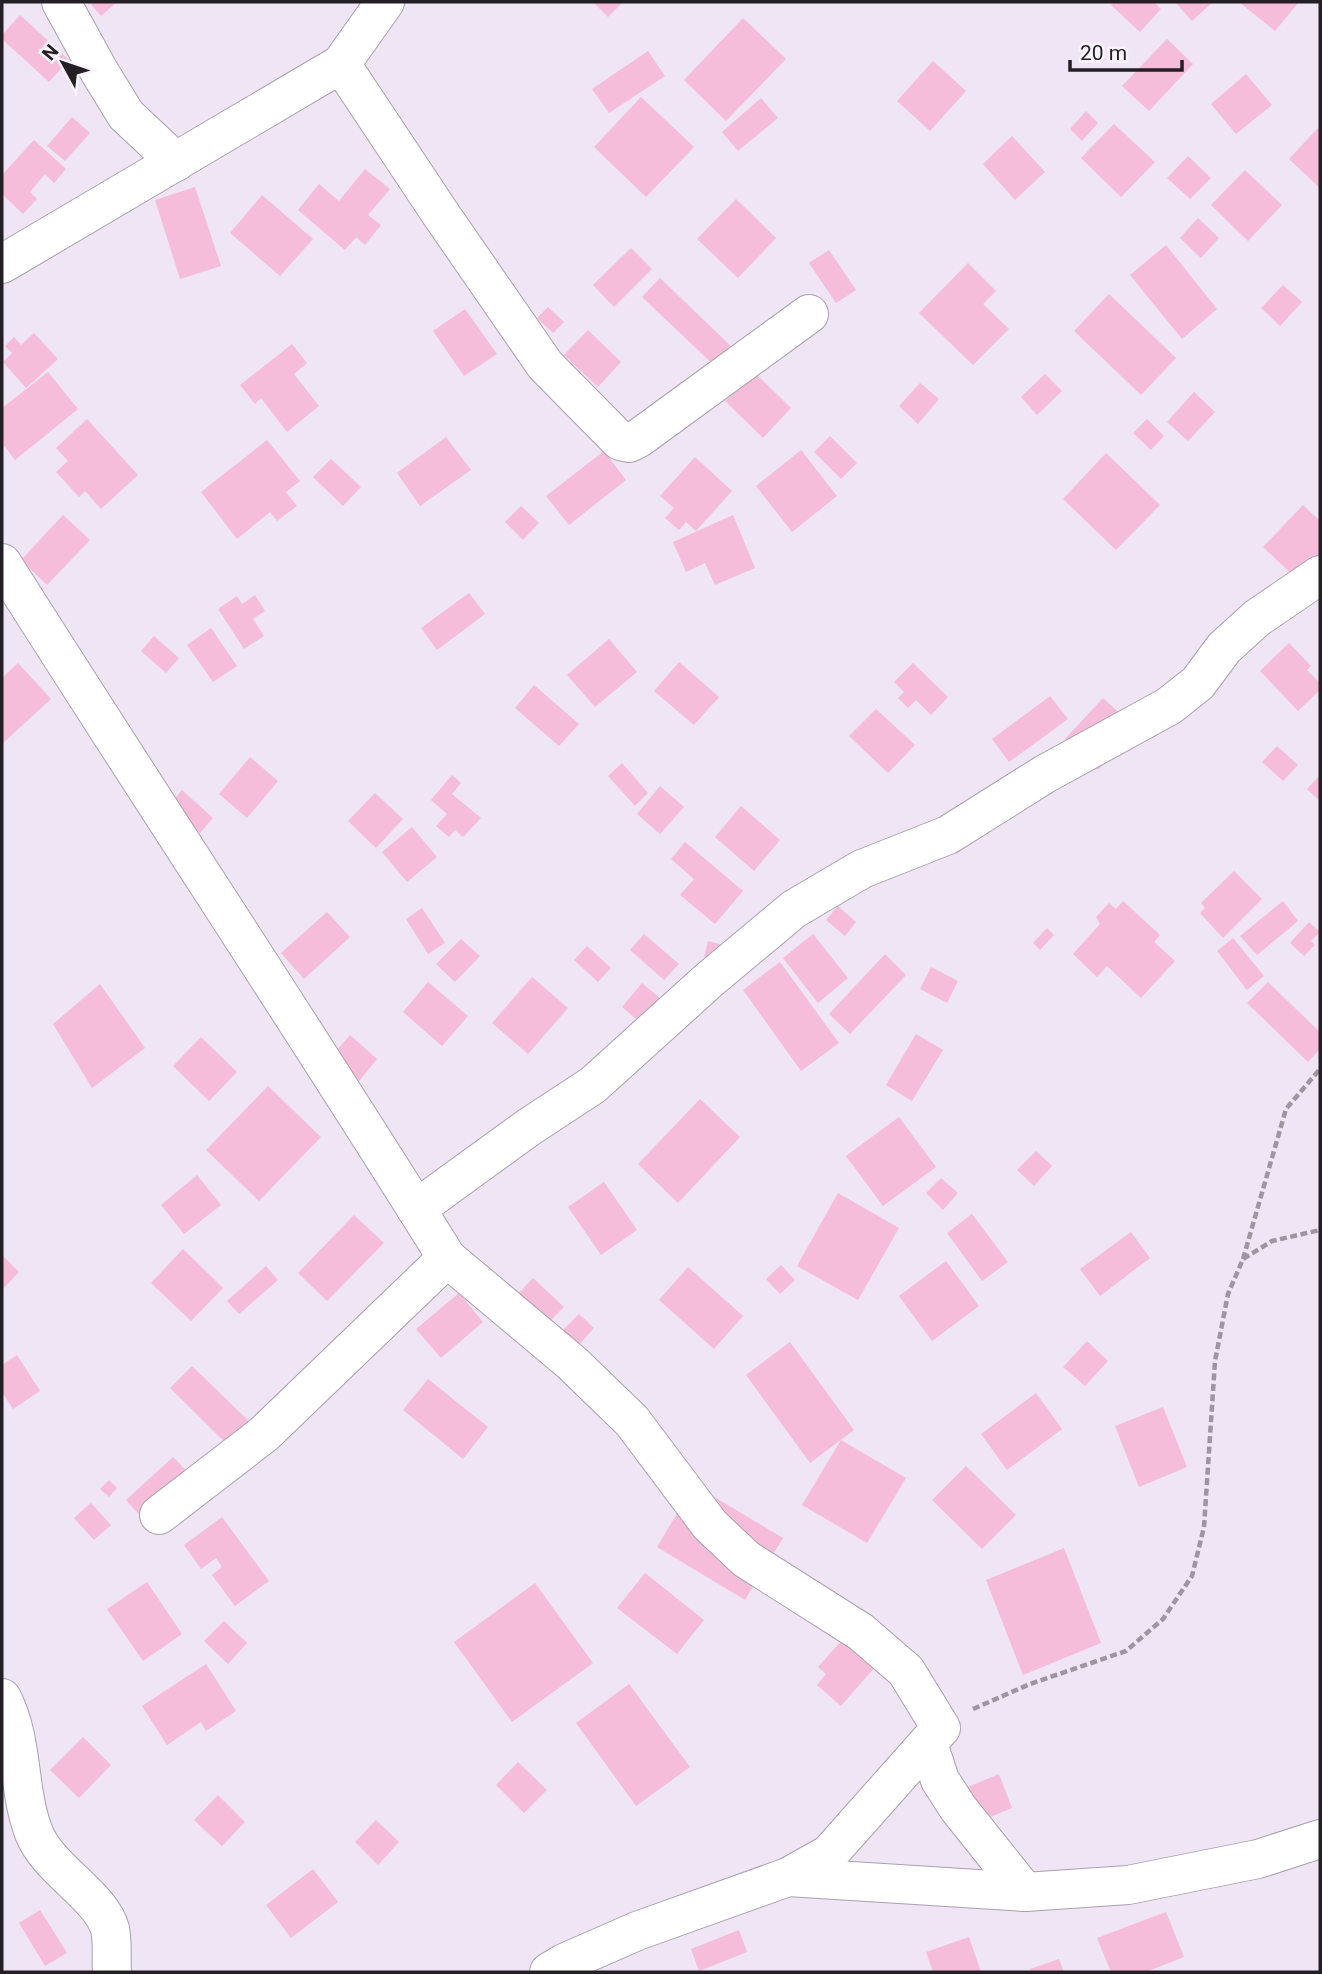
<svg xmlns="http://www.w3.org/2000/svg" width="1322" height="1974" font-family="Roboto,sans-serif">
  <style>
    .building { fill: #f5bdd9 }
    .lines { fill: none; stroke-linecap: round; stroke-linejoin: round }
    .minor-casing { stroke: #a9a0ae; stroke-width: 40 }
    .path { stroke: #9d95a1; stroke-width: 4.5; stroke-dasharray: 7 3.5; stroke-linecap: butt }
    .minor { stroke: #fff; stroke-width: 38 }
  </style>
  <rect width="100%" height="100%" fill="#efe5f4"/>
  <g class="building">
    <polygon points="89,2 117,2 101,16"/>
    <polygon points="593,2 623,2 608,17"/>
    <polygon points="1115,2 1154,2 1161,9 1140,32 1111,5"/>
    <polygon points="1175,2 1213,2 1192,21"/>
    <polygon points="1239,2 1299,2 1275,31"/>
    <polygon points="20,15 69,60 49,82 2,39 2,35"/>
    <polygon points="743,18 786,59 726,121 684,80"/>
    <polygon points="1167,39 1193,64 1149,111 1122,86"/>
    <polygon points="648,51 665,76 609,113 592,89"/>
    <polygon points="933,61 966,91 930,131 897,101"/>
    <polygon points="1246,74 1272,105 1236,134 1211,104"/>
    <polygon points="641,97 694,147 646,197 594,147"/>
    <polygon points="761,98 778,118 738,151 722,132"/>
    <polygon points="1086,111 1098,123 1082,141 1070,129"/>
    <polygon points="72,117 90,133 65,161 47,146"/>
    <polygon points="1114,124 1155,162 1121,197 1081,158"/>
    <polygon points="1318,128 1320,131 1320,188 1289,159"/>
    <polygon points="1012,136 1045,172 1015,200 983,164"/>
    <polygon points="34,140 66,169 54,183 45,174 30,192 37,199 23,214 2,194 2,175"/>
    <polygon points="1188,156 1211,178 1190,199 1167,178"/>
    <polygon points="365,169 390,189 368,215 381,225 365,245 356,237 345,250 298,210 319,184 339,201"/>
    <polygon points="1245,170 1282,205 1248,241 1211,205"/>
    <polygon points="195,187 221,266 180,279 155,200"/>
    <polygon points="262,195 313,239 280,276 230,233"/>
    <polygon points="736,199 776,238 738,278 697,239"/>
    <polygon points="1198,218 1219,238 1201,258 1180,238"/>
    <polygon points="1166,245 1217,309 1182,339 1130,275"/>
    <polygon points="631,248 652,269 614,307 593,285"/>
    <polygon points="829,250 856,290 836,303 809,263"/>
    <polygon points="968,263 996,291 983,304 1009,329 973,365 919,313"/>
    <polygon points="660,278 736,351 718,369 642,297"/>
    <polygon points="1283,285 1302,302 1280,326 1261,308"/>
    <polygon points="1109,294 1176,358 1141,395 1074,331"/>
    <polygon points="548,307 564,322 553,333 537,318"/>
    <polygon points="465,309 497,354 464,376 433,331"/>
    <polygon points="588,330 621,362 598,387 564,355"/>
    <polygon points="34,333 58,359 26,388 3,362 12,353 5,346 14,337 21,345"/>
    <polygon points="292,344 307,363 294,374 319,406 287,432 261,398 255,404 240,385"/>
    <polygon points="48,372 78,409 15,460 2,443 2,408"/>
    <polygon points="754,372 791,408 763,438 725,401"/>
    <polygon points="1045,374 1062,391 1037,415 1021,397"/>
    <polygon points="920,383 939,399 918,424 899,406"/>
    <polygon points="1194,392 1215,412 1188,441 1167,422"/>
    <polygon points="87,419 138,475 101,509 85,491 79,497 56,472 68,461 56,448"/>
    <polygon points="1147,419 1164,436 1151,450 1133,433"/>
    <polygon points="830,436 857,463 841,479 814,452"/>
    <polygon points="446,437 471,470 420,506 397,473"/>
    <polygon points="267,440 300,481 286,492 297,506 277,521 270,512 237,539 201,492"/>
    <polygon points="801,450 837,496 792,532 756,486"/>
    <polygon points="604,451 626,480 569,525 546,496"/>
    <polygon points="1106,453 1160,505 1116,550 1063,499"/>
    <polygon points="695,457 732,491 696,531 686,522 679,530 665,518 674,508 660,496"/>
    <polygon points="331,459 361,487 343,506 313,477"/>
    <polygon points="1303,505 1320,521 1320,559 1299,581 1263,547"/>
    <polygon points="521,506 539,523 523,540 505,522"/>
    <polygon points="63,515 90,540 47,585 21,560"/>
    <polygon points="733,515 755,568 715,585 705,563 686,572 673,542"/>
    <polygon points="469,593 485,614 437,650 421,628"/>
    <polygon points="255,595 265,611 253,619 264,636 244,649 218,609 237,596 242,604"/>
    <polygon points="211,628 237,666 213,682 187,645"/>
    <polygon points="154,636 179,658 166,673 141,651"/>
    <polygon points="609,639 637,672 595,707 567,675"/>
    <polygon points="1289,643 1311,666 1307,670 1320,683 1320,690 1298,711 1260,671"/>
    <polygon points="679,662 719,697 694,725 654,691"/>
    <polygon points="18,663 51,699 2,744 2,678"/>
    <polygon points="913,663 948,697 931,715 916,700 908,708 898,698 904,692 894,682"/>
    <polygon points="534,685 579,724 559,746 515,708"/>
    <polygon points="1050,696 1068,719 1009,762 992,739"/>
    <polygon points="1103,698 1137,729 1098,770 1065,739"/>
    <polygon points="876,709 915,745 888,773 849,736"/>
    <polygon points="1277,746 1298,765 1283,781 1262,762"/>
    <polygon points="250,757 278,781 247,818 219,794"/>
    <polygon points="622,763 648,793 635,806 608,776"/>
    <polygon points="452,775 461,783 452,794 481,818 463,837 455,830 449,837 436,826 447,814 431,800"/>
    <polygon points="1320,775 1320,801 1307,789"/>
    <polygon points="660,786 684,807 660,834 637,814"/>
    <polygon points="182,790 213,818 200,833 169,806"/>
    <polygon points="375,793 403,819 376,848 348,821"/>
    <polygon points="741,806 780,840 754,871 715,837"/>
    <polygon points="412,827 437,857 407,882 382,852"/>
    <polygon points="685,842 743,891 715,924 680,895 694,879 671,859"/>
    <polygon points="1234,871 1262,899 1223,938 1200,913 1205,908 1201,903"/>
    <polygon points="1123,901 1160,935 1154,942 1175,961 1141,998 1107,966 1097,977 1073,954 1100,924 1096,917 1109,903 1116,909"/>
    <polygon points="1283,901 1298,921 1257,955 1240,936"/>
    <polygon points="838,906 856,922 845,936 826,920"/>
    <polygon points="422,908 445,943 428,954 406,919"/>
    <polygon points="327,912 350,937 304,979 281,953"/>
    <polygon points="1309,922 1320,932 1311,941 1315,945 1304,956 1290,943"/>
    <polygon points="1047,928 1054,935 1040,950 1033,943"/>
    <polygon points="644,934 679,964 664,980 630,950"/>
    <polygon points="813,934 848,978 818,1003 783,958"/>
    <polygon points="1233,938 1264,976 1247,990 1217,951"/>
    <polygon points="461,939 480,956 455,982 436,964"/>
    <polygon points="708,941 730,947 727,962 704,957"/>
    <polygon points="587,946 611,968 598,982 574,960"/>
    <polygon points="885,954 906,975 850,1034 829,1014"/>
    <polygon points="780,962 839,1043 801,1071 743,990"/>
    <polygon points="931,967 958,981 947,1003 920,989"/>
    <polygon points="532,977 568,1008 528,1054 492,1023"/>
    <polygon points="428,982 468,1016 442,1046 403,1012"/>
    <polygon points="1268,982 1320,1032 1320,1049 1308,1062 1247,1003"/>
    <polygon points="642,983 667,1004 647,1028 622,1007"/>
    <polygon points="100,984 145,1048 92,1088 53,1024"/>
    <polygon points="916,1034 943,1050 912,1101 886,1085"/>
    <polygon points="350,1035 377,1059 359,1081 331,1057"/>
    <polygon points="201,1037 237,1072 209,1101 173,1066"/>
    <polygon points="268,1086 321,1137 259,1201 206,1150"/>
    <polygon points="700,1099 740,1137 678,1203 638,1164"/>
    <polygon points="899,1117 936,1167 883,1206 846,1156"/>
    <polygon points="1036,1151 1052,1166 1034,1186 1017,1170"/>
    <polygon points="197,1175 221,1205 184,1234 161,1205"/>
    <polygon points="941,1178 958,1193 943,1210 926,1193"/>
    <polygon points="604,1182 637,1230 601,1255 568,1207"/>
    <polygon points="838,1193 899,1228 858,1300 797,1266"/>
    <polygon points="972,1214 1008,1262 982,1281 947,1233"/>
    <polygon points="354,1215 384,1243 327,1301 298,1273"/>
    <polygon points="1131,1232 1150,1258 1100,1296 1080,1269"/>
    <polygon points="183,1249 223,1288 191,1321 151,1283"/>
    <polygon points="2,1255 19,1272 2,1290"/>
    <polygon points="946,1261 979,1306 932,1341 899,1296"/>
    <polygon points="781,1265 795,1280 780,1294 766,1279"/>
    <polygon points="266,1266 278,1280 239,1314 227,1301"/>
    <polygon points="688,1267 743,1316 714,1349 659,1300"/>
    <polygon points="533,1278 564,1307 548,1323 518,1294"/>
    <polygon points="459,1293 483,1322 441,1358 416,1329"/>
    <polygon points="579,1314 594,1328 579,1345 563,1330"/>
    <polygon points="1087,1341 1108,1361 1085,1386 1063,1367"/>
    <polygon points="790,1342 854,1430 810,1463 746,1375"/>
    <polygon points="17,1355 40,1391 13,1409 2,1392 2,1365"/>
    <polygon points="192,1366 256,1428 234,1451 170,1388"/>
    <polygon points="428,1379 488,1427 463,1459 403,1410"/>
    <polygon points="1036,1393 1062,1429 1007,1470 981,1434"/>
    <polygon points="1163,1407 1187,1467 1139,1487 1115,1426"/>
    <polygon points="841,1440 906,1478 867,1543 802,1505"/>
    <polygon points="173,1457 193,1478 145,1521 126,1500"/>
    <polygon points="966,1466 1016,1515 982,1549 932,1500"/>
    <polygon points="109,1480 117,1488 109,1497 100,1489"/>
    <polygon points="694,1485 783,1538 745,1600 657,1547"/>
    <polygon points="91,1503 111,1525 94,1540 74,1518"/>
    <polygon points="222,1517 269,1581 235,1606 212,1575 222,1567 216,1558 201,1569 184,1545"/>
    <polygon points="1064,1548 1101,1643 1023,1675 986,1580"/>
    <polygon points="645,1573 704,1620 677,1654 617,1608"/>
    <polygon points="147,1582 182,1634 143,1661 107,1609"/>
    <polygon points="535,1583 593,1663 512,1722 454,1642"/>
    <polygon points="224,1621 247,1643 228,1664 204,1641"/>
    <polygon points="843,1639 875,1667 841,1706 817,1685 826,1674 818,1667"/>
    <polygon points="206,1664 236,1711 206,1731 201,1722 167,1745 142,1706"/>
    <polygon points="629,1684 690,1767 636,1806 576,1723"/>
    <polygon points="83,1737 111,1765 79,1798 50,1770"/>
    <polygon points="518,1762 547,1790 524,1813 496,1785"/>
    <polygon points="999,1774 1012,1808 976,1823 963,1789"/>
    <polygon points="218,1795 245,1822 222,1846 194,1820"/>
    <polygon points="376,1820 399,1842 378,1865 355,1842"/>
    <polygon points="313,1869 338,1902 291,1938 266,1905"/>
    <polygon points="40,1910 67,1953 45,1966 19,1923"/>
    <polygon points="1166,1912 1184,1957 1146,1972 1111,1972 1097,1938"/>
    <polygon points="739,1930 747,1952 699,1971 691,1949"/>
    <polygon points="969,1937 981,1972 933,1972 926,1952"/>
    <polygon points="1059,1959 1064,1972 1031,1972 1030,1969"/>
  </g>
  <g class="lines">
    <defs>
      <g id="minor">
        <polyline points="61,2 99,71 126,115 176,162"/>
        <polyline points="341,64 440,213 545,365 620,441 629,443 639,438 809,314"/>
        <polyline points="2,264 341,64 385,2"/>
        <path d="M2,563C149,796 302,1025 447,1258L264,1434L159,1515"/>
        <polyline points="416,1209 529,1127 593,1085 709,980 794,909 862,869 948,835 1045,774 1169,706 1198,683 1224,648 1257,618 1320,575"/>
        <polyline points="447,1258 572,1363 632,1421 710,1525 746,1559 861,1632 906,1671 941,1728 829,1854 788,1877 637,1931 564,1963 549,1972"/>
        <path d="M2,1698C24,1740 17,1789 34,1833C48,1869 101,1896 110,1929C113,1942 111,1959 112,1972"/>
        <polyline points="928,1743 940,1780 958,1808 1025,1892"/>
        <polyline points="788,1877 1025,1892 1128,1885 1258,1859 1320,1839"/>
      </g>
    </defs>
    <use href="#minor" class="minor-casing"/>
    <g class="path">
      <polyline points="1243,1259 1286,1109 1320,1069"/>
      <polyline points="973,1709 1030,1684 1126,1651 1163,1619 1192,1576 1204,1527 1215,1361 1228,1294 1243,1259 1272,1241 1320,1230"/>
    </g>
    <use href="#minor" class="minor"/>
  </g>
  <rect width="1322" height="1974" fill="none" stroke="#231f25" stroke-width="7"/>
  <g transform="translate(63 63) rotate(310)" stroke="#fbf3ff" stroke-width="5" paint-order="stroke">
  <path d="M0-5L12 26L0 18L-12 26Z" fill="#231f25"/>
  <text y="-10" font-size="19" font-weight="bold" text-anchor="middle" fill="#231f25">N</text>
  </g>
  <path d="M1070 60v10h112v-10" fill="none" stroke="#231f25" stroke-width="3.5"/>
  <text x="1080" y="60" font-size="21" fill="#231f25" stroke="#fbf3ff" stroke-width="5" paint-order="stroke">20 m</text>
</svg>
